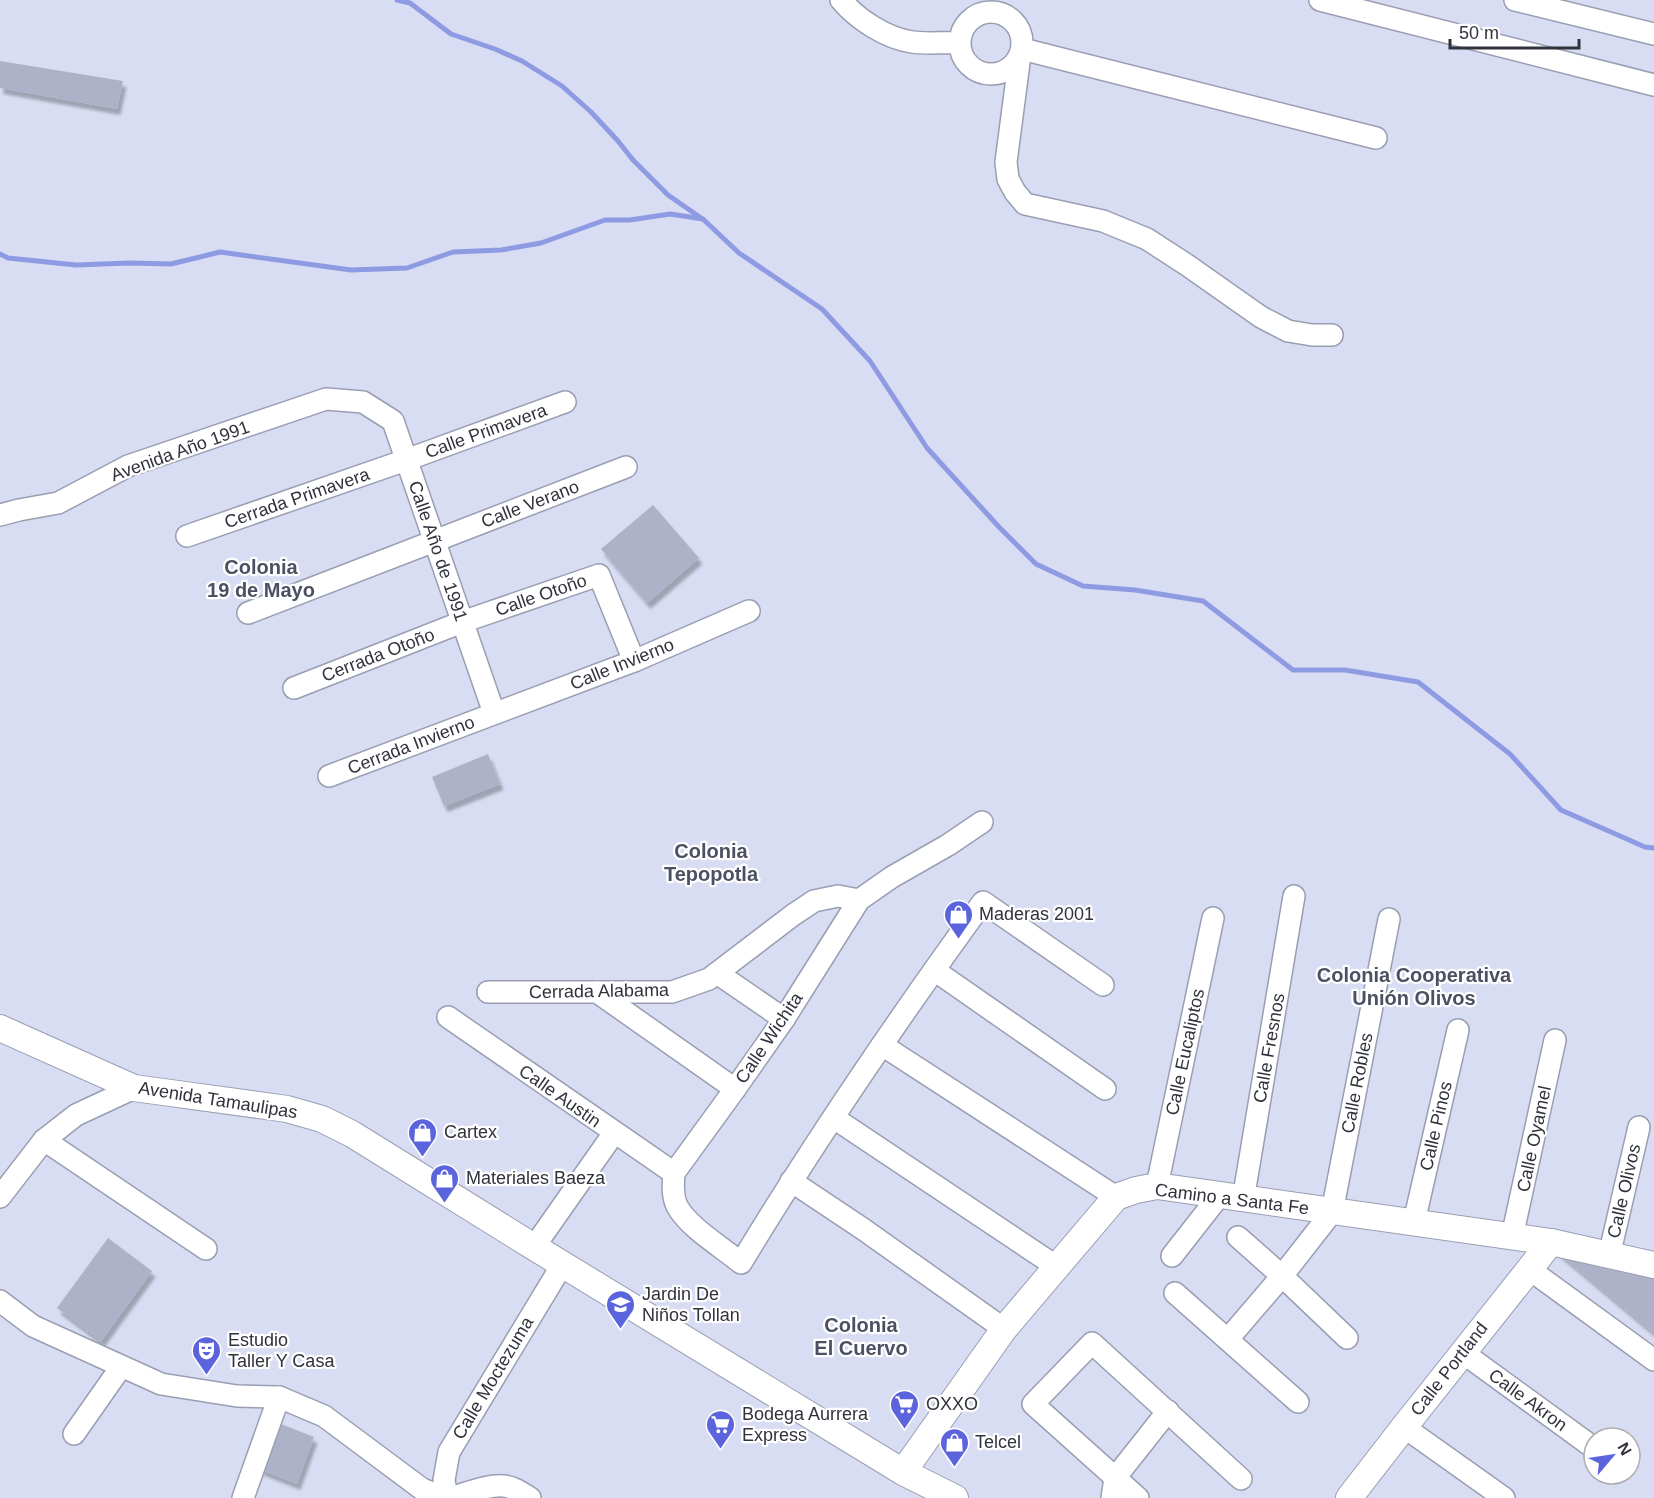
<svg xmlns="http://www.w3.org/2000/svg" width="1654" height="1498" font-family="Helvetica,sans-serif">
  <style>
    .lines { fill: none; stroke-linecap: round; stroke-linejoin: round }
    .stream { stroke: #8e9be3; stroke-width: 5 }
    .building { fill: #aeb2c8; filter: url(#shadow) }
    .minor-casing { stroke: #999eb2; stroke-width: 24 }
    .tertiary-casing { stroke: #999eb2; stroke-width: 28 }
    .minor { stroke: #fff; stroke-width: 21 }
    .tertiary { stroke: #fff; stroke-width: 26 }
    .labels { text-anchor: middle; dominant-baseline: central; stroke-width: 4.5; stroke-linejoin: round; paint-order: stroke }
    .street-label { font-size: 18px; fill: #31333c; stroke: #fff }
    .poi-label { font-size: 18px; fill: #31333c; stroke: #fff; text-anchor: start }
    .neighbourhood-label { font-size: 20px; font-weight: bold; fill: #4c5062; stroke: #fff }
  </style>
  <defs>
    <filter id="shadow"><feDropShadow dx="3.5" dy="6" stdDeviation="1.5" flood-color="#0004"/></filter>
  </defs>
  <rect width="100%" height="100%" fill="#d8ddf3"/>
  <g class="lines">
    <g class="stream">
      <polyline points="397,0 410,3 451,34 495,49 522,61 562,86 591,112 618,141 633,160 668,195 704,220 739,253 822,309 870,361 927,448 999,527 1036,564 1083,586 1135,590 1203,601 1293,670 1345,670 1418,682 1510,754 1561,810 1645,847 1654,848"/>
      <polyline points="0,254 8,258 76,265 129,263 171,264 220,252 351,270 407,268 453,252 501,250 541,243 605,220 630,220 670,214 703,219"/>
    </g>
  </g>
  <g class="building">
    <polygon points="0,61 123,81 117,109 0,88"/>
    <polygon points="653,505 699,558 647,603 601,549"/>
    <polygon points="488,754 500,784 444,806 432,777"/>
    <polygon points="108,1238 152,1271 101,1341 57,1308"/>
    <polygon points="1554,1249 1654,1276 1654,1333"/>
    <polygon points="276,1422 314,1437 297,1484 259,1469"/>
  </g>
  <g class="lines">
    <defs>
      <g id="minor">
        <path d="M841,0C858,20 886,38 912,42C927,44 944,42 959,43"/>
        <polyline points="1320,0 1654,85"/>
        <polyline points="1515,0 1654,34"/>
        <circle cx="991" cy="43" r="31"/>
        <polyline points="1022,49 1376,138"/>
        <polyline points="1020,55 1006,162 1008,179 1015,192 1025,204 1103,221 1147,239 1187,265 1261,317 1288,331 1312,335 1332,335"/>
        <polyline points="0,515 19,510 58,503 128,466 326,399 363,402 393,421 494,713"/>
        <polyline points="187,536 406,460 565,402"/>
        <polyline points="248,613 626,467"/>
        <polyline points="294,688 462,622 599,575 634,661"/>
        <polyline points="329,776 634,661 749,611"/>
        <polyline points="934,970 1105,1089"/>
        <polyline points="717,973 784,1019"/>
        <polyline points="488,992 672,992 709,979 793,915 814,901 838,896 859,900"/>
        <polyline points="597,992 735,1089"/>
        <polyline points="448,1017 674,1173"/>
        <polyline points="882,1045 1116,1197"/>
        <polyline points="834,1118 1057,1267"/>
        <polyline points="44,1140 206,1249"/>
        <path d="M674,1173C673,1184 672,1196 677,1206C688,1227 723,1248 741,1263C816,1139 898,1019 983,902L1103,985"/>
        <polyline points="674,1173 735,1089 784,1019 859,900 892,877 948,845 982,822"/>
        <polyline points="791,1181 863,1229 1004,1329"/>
        <polyline points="1157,1186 1213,918"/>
        <polyline points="0,1197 44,1140 76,1115 134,1088"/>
        <polyline points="1243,1200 1294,896"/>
        <polyline points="1414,1222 1458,1030"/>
        <polyline points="1238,1237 1282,1276 1347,1338"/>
        <polyline points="1512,1237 1555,1040"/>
        <polyline points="534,1247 614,1133"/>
        <polyline points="1172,1256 1219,1196"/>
        <polyline points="1609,1256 1639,1127"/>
        <polyline points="1529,1269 1654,1360"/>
        <polyline points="1175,1293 1298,1402"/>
        <polyline points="0,1301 33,1326 161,1384 237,1396 279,1397 324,1416 422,1489 445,1498"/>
        <polyline points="1228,1339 1282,1276 1332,1212 1389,919"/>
        <polyline points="1462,1352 1594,1448"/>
        <polyline points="1404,1427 1504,1498"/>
        <polyline points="74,1434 121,1367"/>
        <polyline points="243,1498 279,1397"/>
        <polyline points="447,1498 444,1480 449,1452 562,1265"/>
        <path d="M449,1498C465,1494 488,1484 504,1486C514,1487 522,1493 530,1498"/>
        <polyline points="1112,1498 1115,1478 1168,1411"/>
        <polyline points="1138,1498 1033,1404 1092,1343 1241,1479"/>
      </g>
      <g id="tertiary">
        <polyline points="0,1028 134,1088 287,1109 322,1119 352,1134 534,1247 903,1472 955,1498"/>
        <polyline points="903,1472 1004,1329 1116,1197 1136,1190 1157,1186 1551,1242 1654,1265"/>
        <polyline points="1349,1498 1404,1427 1551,1242"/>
      </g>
    </defs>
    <use href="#minor" class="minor-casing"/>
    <use href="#tertiary" class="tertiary-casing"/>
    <use href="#minor" class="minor"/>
    <use href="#tertiary" class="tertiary"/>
  </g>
  <defs>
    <symbol id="shop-pin" viewBox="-11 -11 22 30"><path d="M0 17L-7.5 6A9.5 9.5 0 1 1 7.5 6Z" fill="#5b64dc" stroke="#fff"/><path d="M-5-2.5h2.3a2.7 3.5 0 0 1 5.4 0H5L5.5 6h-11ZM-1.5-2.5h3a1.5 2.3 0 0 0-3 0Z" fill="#fff"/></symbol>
    <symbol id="school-pin" viewBox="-11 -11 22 30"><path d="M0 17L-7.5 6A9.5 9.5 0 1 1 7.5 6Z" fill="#5b64dc" stroke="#fff"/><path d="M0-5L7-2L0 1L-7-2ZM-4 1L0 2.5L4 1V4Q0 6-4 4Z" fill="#fff"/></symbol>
    <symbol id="theatre-pin" viewBox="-11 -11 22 30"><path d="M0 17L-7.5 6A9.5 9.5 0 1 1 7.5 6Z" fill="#5b64dc" stroke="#fff"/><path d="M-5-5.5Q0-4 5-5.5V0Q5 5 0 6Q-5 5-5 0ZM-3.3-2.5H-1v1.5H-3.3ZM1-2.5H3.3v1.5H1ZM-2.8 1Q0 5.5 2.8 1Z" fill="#fff"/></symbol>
    <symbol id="supermarket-pin" viewBox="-11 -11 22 30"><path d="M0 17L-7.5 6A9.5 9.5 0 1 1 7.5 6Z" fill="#5b64dc" stroke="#fff"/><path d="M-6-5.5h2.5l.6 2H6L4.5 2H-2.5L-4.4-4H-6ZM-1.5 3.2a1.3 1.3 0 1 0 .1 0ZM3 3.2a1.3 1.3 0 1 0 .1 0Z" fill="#fff"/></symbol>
  </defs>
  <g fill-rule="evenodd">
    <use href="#shop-pin" x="942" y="898" width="33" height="45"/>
    <use href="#shop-pin" x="406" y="1116" width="33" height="45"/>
    <use href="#shop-pin" x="428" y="1162" width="33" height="45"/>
    <use href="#school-pin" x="604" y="1288" width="33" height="45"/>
    <use href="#theatre-pin" x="190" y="1334" width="33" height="45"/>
    <use href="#supermarket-pin" x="888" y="1388" width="33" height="45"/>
    <use href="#supermarket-pin" x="704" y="1408" width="33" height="45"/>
    <use href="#shop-pin" x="938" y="1426" width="33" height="45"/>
  </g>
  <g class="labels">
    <g class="street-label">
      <text transform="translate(486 431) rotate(-20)">Calle Primavera</text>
      <text transform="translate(180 451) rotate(-20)">Avenida Año 1991</text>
      <text transform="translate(297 498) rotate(-19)">Cerrada Primavera</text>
      <text transform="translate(530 504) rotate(-21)">Calle Verano</text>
      <text transform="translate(438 551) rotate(71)">Calle Año de 1991</text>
      <text transform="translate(541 595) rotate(-19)">Calle Otoño</text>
      <text transform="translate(378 655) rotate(-21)">Cerrada Otoño</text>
      <text transform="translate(622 664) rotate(-22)">Calle Invierno</text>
      <text transform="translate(411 745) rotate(-21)">Cerrada Invierno</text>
      <text transform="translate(599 991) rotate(-1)">Cerrada Alabama</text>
      <text transform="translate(769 1038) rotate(-56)">Calle Wichita</text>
      <text transform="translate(1269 1048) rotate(-80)">Calle Fresnos</text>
      <text transform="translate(1185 1052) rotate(-78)">Calle Eucaliptos</text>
      <text transform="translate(1357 1083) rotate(-79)">Calle Robles</text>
      <text transform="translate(560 1096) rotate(35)">Calle Austin</text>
      <text transform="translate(218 1100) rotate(9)">Avenida Tamaulipas</text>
      <text transform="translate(1436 1126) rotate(-77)">Calle Pinos</text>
      <text transform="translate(1534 1139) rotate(-78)">Calle Oyamel</text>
      <text transform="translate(1624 1191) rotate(-77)">Calle Olivos</text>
      <text transform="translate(1232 1199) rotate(7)">Camino a Santa Fe</text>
      <text transform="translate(1449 1369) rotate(-52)">Calle Portland</text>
      <text transform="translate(493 1378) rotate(-59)">Calle Moctezuma</text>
      <text transform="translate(1528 1400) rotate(36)">Calle Akron</text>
    </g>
    <g class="poi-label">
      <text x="979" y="914">Maderas 2001</text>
      <text x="444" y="1132">Cartex</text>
      <text x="466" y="1178">Materiales Baeza</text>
      <text x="642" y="1294">Jardin De<tspan x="642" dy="21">Niños Tollan</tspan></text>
      <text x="228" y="1340">Estudio<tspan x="228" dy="21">Taller Y Casa</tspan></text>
      <text x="926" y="1404">OXXO</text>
      <text x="742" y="1414">Bodega Aurrera<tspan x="742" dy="21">Express</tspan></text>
      <text x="975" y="1442">Telcel</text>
    </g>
    <g class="neighbourhood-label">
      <text x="261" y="567">Colonia<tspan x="261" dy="23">19 de Mayo</tspan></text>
      <text x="711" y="851">Colonia<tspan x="711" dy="23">Tepopotla</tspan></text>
      <text x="1414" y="975">Colonia Cooperativa<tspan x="1414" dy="23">Unión Olivos</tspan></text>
      <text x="861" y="1325">Colonia<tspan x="861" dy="23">El Cuervo</tspan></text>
    </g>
  </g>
  <g transform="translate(1612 1456) rotate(61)"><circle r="28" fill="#ffffff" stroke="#adadb1" stroke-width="1.5"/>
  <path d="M0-4.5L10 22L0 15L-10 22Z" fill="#5b64dc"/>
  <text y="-9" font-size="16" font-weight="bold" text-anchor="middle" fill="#31333c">N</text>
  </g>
  <path d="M1450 39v9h129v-9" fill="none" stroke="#31333c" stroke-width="3"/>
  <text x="1459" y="39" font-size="18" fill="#31333c" stroke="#ffffff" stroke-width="4.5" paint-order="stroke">50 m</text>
</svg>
